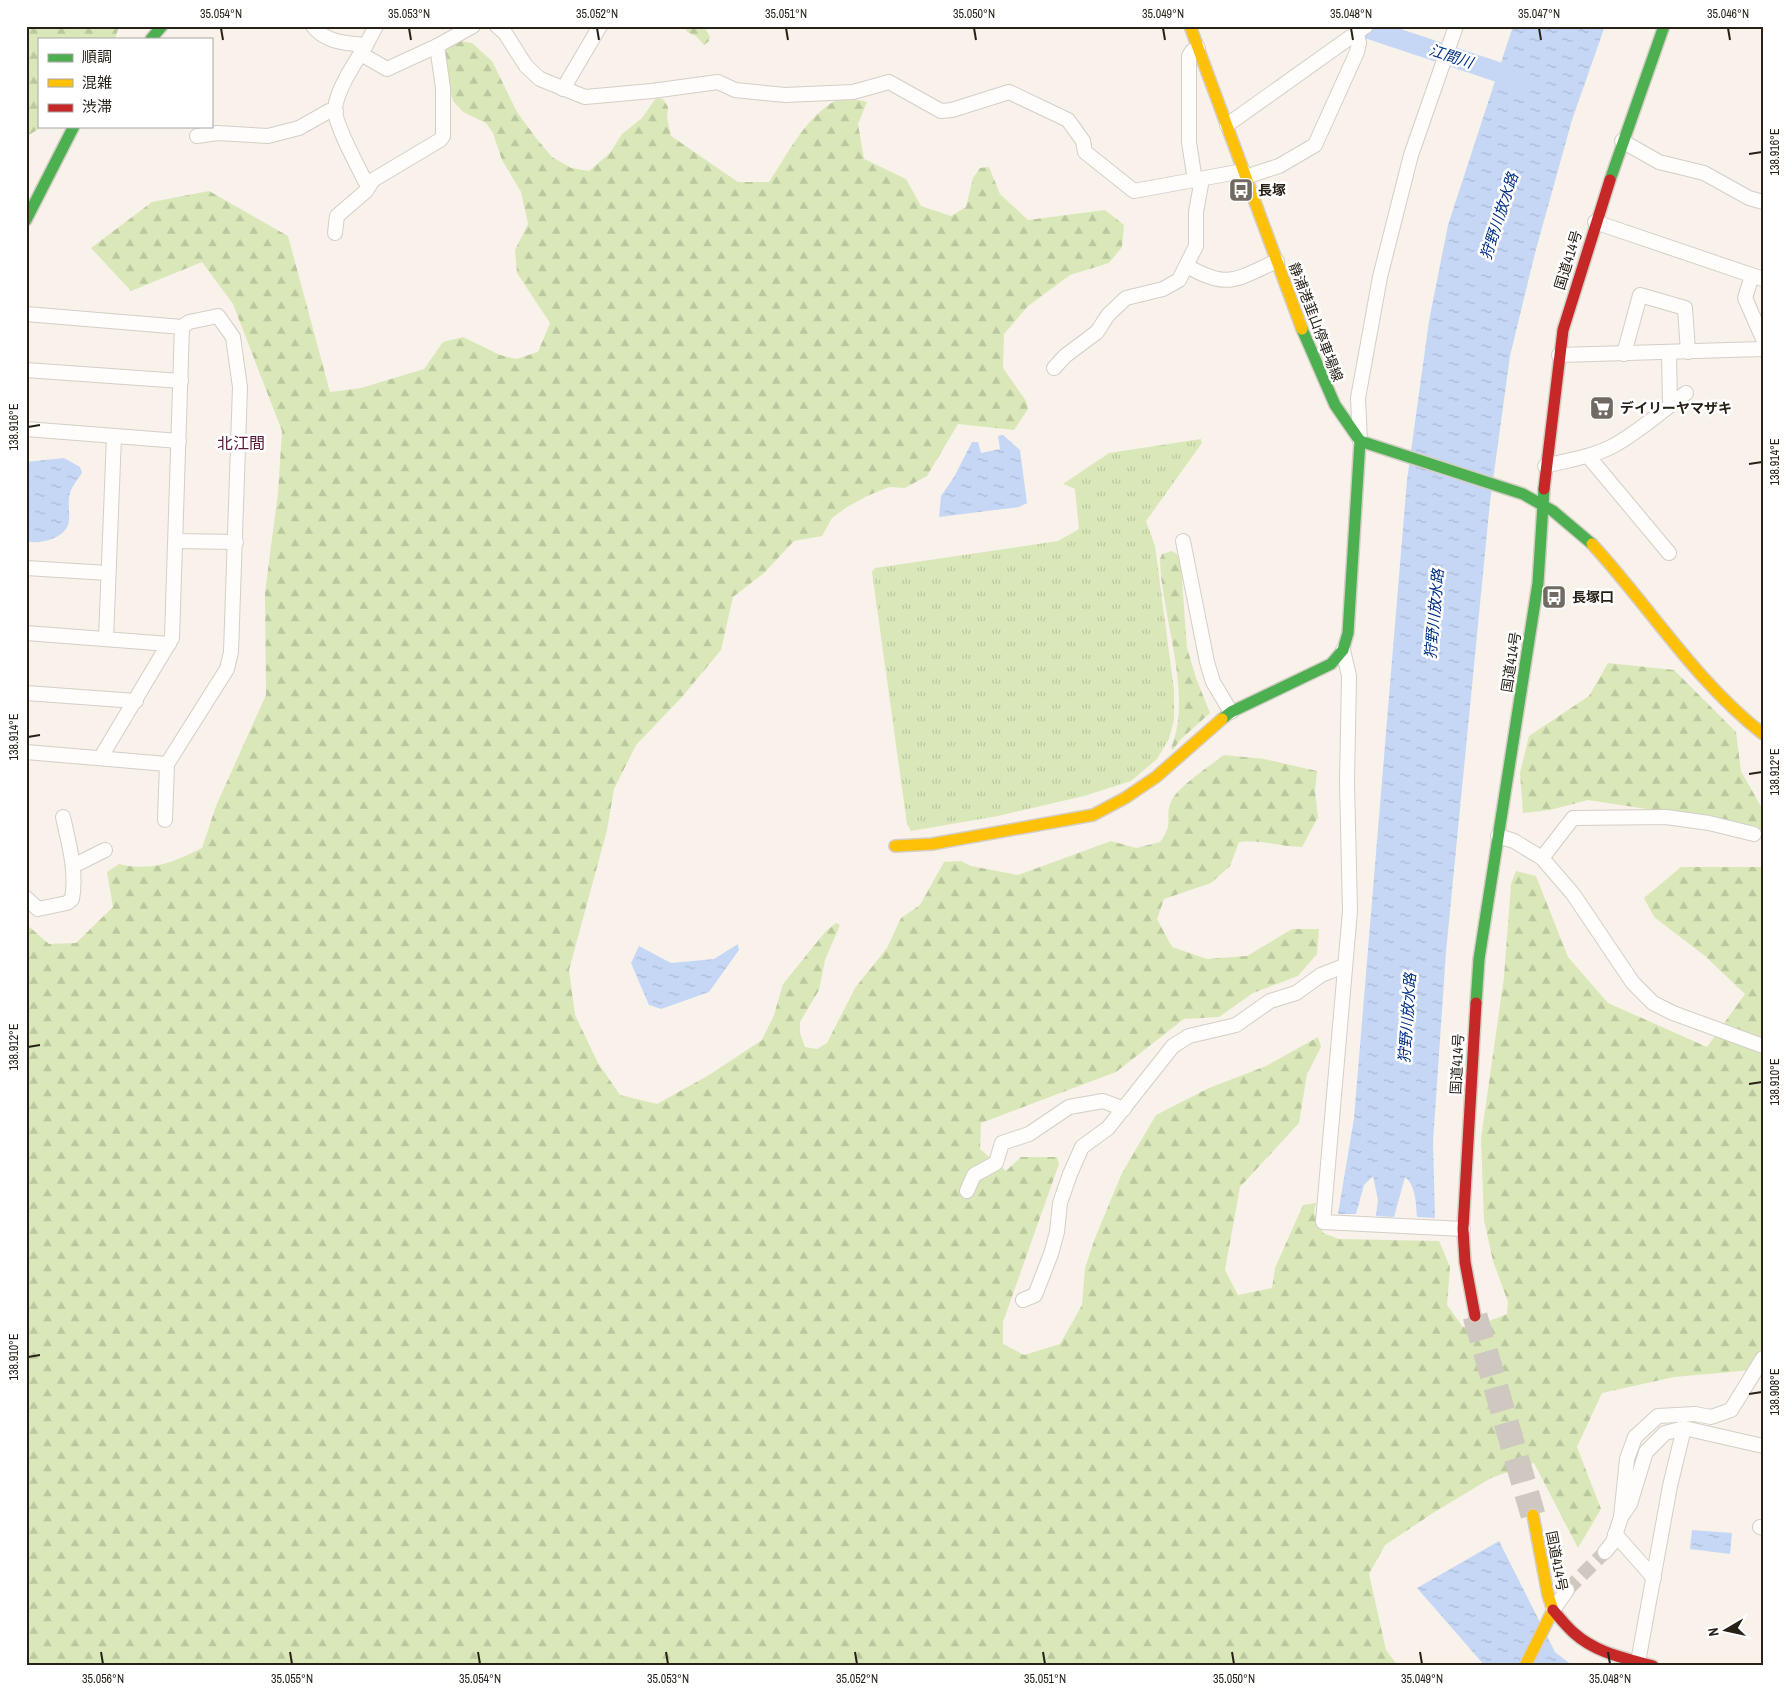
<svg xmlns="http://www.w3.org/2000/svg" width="1789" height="1692" font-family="'Archivo Narrow','Noto Sans JP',sans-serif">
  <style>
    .grass { fill: url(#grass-tufts) }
    .forest { fill: url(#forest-firs) }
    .water { fill: url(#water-ripples) }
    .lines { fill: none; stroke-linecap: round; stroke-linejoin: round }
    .river { stroke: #c6d7f6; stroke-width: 20 }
    .street-tunnel { stroke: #cec8c1; stroke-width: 14; stroke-dasharray: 14 7; stroke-linecap: butt }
    .highway-tunnel { stroke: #cec8c1; stroke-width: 25; stroke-dasharray: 25 12; stroke-linecap: butt }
    .street-casing { stroke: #d4cec6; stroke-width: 16 }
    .fast-casing { stroke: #d4cec6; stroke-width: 14 }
    .slow-casing { stroke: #d4cec6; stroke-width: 14 }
    .jam-casing { stroke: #d4cec6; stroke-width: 14 }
    .street { stroke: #fefdfc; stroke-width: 14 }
    .fast { stroke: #4caf50; stroke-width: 11 }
    .slow { stroke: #ffc107; stroke-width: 11 }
    .jam { stroke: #c62828; stroke-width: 11 }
    .ticks { fill: none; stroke: #272118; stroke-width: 2 }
    .labels { text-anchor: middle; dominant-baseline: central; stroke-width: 5; stroke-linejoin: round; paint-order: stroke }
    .poi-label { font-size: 14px; font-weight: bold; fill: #272118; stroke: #fff; text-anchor: start }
    .street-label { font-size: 14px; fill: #272118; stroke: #fff }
    .water-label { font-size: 15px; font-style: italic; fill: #003085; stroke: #fff }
    .quarter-label { font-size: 16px; fill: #5a1937; stroke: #fff }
    .neatline { fill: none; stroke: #272118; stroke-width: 2 }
    .ticks-label { font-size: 12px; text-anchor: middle; fill: #272118 }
  </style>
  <defs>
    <pattern id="grass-tufts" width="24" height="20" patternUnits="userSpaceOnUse" patternTransform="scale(1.25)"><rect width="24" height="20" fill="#dae8b9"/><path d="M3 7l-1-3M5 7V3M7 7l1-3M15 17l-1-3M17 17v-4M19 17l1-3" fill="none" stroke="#bbc79e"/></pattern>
    <pattern id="forest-firs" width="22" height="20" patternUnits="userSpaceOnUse" patternTransform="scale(1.25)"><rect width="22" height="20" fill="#dae8b9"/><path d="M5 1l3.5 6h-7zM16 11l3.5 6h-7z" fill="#bbc79e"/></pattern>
    <pattern id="water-ripples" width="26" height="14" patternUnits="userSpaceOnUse" patternTransform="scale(1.25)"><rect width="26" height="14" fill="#c6d7f6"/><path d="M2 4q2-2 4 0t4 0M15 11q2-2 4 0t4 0" fill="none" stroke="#aab8d2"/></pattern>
  </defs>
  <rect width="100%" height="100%" fill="#f8f2eb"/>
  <polygon class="grass" points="1201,439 1202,443 1146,521 1155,546 1174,690 1174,720 1169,739 1157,759 1131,781 1084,796 998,816 911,831 907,824 872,572 875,568 1058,541 1079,529 1075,489 1063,484 1109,453"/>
  <g class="forest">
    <polygon points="26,26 119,26 115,39 39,39 39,126 43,126 26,137"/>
    <polygon points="685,26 704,26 710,37 709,41 704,45 696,36 687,32"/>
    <path d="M461,41L472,43L492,61L517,112L536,138L552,157L571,168L589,171L610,153L622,134L642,118L656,98L663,99L668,107L667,118L671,136L738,182H769C787,155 804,120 833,102C841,97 858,99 867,102L858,124L864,159L906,179L921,206L951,216L966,207L973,178L980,168L989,167L1000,194L1028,220L1105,210L1124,225L1122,247L1109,263L1070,275L1028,306L1004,334L1003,368L1026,401L1028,409L1014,430L958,424L927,476L905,488L889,487L867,496L847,507L832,518L822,536L794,541L764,573L733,597L721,650L682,697L636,745L614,789L607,830L569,970L575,1015L598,1063L620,1095L657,1104L709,1075L762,1040L774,1015L783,984L826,931L836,923L840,925L825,960L819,990L800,1022V1033L805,1047L817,1049L827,1043L855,988L887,948L901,918L920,905L944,862L961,861L971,866L1018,875L1111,841L1136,848L1160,842C1175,822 1164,819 1171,802C1175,789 1212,764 1224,755L1264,759L1317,771L1315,791L1318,817L1302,847C1280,847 1261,839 1239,842L1230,866L1211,883L1164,899L1157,919L1172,947L1207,959L1247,956L1292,929H1319L1317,954L1298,976L1253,993L1219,1017L1184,1019L1116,1072L981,1123L980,1149L1006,1171L1021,1157H1057L1059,1164L1003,1322V1344L1024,1355L1060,1344L1082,1305L1085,1268L1095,1238L1122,1173L1156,1115L1209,1088L1266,1066L1318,1037L1321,1047L1307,1074L1299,1123L1240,1187L1225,1270L1238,1295L1272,1288L1275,1268L1303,1205L1316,1203L1314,1212L1323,1233L1339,1239L1439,1241L1450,1267L1447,1305L1463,1327L1489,1321L1507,1314L1508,1302L1493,1261L1484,1220L1481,1139L1504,977L1511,884L1516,871L1536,876L1568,957L1608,1003L1707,1047L1745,994L1705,956L1654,917L1644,898L1681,867H1763V1372L1752,1370L1674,1377L1602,1393L1577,1447L1601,1509L1578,1548L1534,1463L1491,1478L1433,1513L1385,1545L1369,1574L1386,1650L1398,1666H26V924L49,944L76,943L113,907L107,872L119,864C151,872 174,862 202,848L216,806L266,695L265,592L278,493L282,431L233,304L202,262L131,291L91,248L152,202L209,191L288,236L330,392L361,388L424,369L443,342L463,337L500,355L516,359L538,352L550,323L517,273L515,250L528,224L521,192L502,160L493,133L486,123L463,112L453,101L445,74L447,67L444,54L449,46Z"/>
    <path d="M1172,551L1177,554L1181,566L1187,648L1196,678L1210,713L1180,740L1173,750L1171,748C1194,696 1161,615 1160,559L1162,554Z"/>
    <polygon points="1608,663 1674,670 1736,732 1741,771 1763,810 1763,834 1757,826 1588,800 1550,810 1523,813 1520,773 1529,736 1589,696"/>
  </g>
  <g class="water">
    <path d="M1513,26H1605L1572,120L1535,253L1510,356L1490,502L1446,952L1433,1142L1435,1218L1417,1217C1416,1205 1416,1185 1405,1177L1394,1217L1376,1216L1378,1200L1373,1176L1364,1185L1356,1214H1338L1354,1118L1407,480L1429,321L1448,225Z"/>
    <polygon points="1003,435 1020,450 1027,503 1019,507 939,517 941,496 954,477 972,442 978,442 981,453 1000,449 998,436"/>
    <path d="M64,458L80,467L82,473C78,479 72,486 70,493C67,504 71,516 68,525C63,539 38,545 26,541V462Z"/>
    <polygon points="738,944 739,950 709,992 661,1009 649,1005 631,963 639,946 671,963 714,959"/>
    <polygon points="1692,1530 1732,1533 1730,1554 1690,1549"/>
    <polygon points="1499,1541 1555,1652 1573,1666 1485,1666 1417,1588"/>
  </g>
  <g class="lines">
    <polyline class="river" points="1360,26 1522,80"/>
    <polyline class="street-tunnel" points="1567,1590 1605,1552"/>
    <polyline class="highway-tunnel" points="1475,1316 1533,1515"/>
    <defs>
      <g id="street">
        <path d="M313,26C326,43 346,43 366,45L376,26"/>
        <polyline points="497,26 505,33 526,66 540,79 585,97 652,91 718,82 735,90 785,95 853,92 889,82 941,111 952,110 1009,92 1068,120 1083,141 1085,152 1134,191 1243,171"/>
        <path d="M366,45C355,63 338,87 335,108C333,122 361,172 368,187"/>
        <polyline points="361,54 387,69 437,46 473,26"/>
        <polyline points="563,89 600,26"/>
        <polyline points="1227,125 1366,26"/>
        <polyline points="197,136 217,133 268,136 299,128 329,111 336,111"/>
        <polyline points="1622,141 1659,162 1704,173 1749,198 1763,202"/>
        <polyline points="1245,177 1279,166 1315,145 1357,52 1359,43 1357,34"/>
        <polyline points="1195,181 1189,142 1189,56 1192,51 1198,48"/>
        <polyline points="1595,222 1763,279"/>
        <polyline points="335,233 337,216 366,191 373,180 440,140 443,136 443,88 437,46"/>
        <path d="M1187,266C1228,290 1237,279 1277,261"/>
        <polyline points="1752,276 1745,298 1763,339"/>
        <polyline points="26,314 182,327 189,322 218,316 233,337 240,387 231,652 227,669 167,764 26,752"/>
        <polyline points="1669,353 1670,405"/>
        <polyline points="1624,354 1640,295 1685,308 1688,352"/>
        <polyline points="1559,355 1763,349"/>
        <polyline points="1054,368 1065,356 1097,332 1108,315 1126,298 1163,289 1179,280 1196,246 1196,212 1202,179"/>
        <polyline points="26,370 181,381"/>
        <polyline points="26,429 179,441"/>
        <polyline points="1360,441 1358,398 1380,277 1411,155 1456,26"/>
        <polyline points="1588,456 1669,553"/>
        <path d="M1545,466C1568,460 1592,457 1613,446C1639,432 1662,411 1686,393"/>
        <polyline points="176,541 236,542"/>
        <polyline points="1183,541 1207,662 1213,682 1231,712"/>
        <polyline points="26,568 108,573"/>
        <polyline points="26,633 169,644"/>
        <polyline points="106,639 114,436"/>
        <polyline points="1343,650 1349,676 1347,783 1350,911 1323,1222 1463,1229"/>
        <polyline points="26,693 136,701"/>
        <polyline points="101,757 172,638 182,327"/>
        <polyline points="165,820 167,764"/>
        <polyline points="1498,836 1514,841 1542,858 1573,894 1633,983 1653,1003 1673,1013 1763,1046"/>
        <polyline points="1542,858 1573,818 1666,817 1709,823 1754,834"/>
        <polyline points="73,866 105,850"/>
        <path d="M26,898L38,909L67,903L72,899C77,872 69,844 63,817"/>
        <polyline points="967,1191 974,1175 996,1163 1002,1143 1029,1134 1069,1107 1103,1101 1124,1109"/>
        <polyline points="1023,1300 1035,1295 1051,1254 1057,1232 1060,1203 1070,1174 1082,1147 1108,1128 1173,1046 1189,1036 1236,1025 1270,1001 1296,993 1321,975 1344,966"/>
        <polyline points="1621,1517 1627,1459 1635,1437 1658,1416 1695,1414 1711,1417 1731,1410 1763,1358"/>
        <polyline points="1760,1527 1763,1528"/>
        <polyline points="1615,1534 1654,1578"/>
        <polyline points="1605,1552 1613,1542 1621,1517 1630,1504 1646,1452 1665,1433 1684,1428 1763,1446"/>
        <polyline points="1553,1610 1567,1590"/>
        <polyline points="1638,1662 1670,1486 1684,1428"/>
      </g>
      <g id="fast">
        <polyline points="151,39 162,26"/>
        <polyline points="1610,180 1664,26"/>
        <polyline points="26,220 74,126"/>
        <polyline points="1302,329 1335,405 1360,441 1523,494 1553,511 1592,544"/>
        <polyline points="1222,719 1231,712 1331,664 1343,650 1348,633 1360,441"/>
        <polyline points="1476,1003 1479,959 1538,583 1544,489"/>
      </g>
      <g id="slow">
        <polyline points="1190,26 1302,329"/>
        <path d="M1592,544C1650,607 1695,681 1763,734"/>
        <polyline points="895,846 932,844 1093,815 1125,798 1156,777 1222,719"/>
        <polyline points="1525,1666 1553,1610 1548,1595 1533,1515"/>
      </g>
      <g id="jam">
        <polyline points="1544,489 1563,330 1610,180"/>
        <polyline points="1475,1316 1465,1262 1463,1229 1476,1003"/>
        <path d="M1553,1610C1560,1618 1566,1626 1574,1633C1596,1653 1625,1658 1653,1666"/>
      </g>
    </defs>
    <use href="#street" class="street-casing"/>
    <use href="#fast" class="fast-casing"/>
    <use href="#slow" class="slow-casing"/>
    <use href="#jam" class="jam-casing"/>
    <use href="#street" class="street"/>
    <use href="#fast" class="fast"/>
    <use href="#slow" class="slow"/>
    <use href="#jam" class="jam"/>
  </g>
  <path class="ticks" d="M221,28L223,40M409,28L411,40M597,28L599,40M786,28L788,40M974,28L976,40M1163,28L1165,40M1351,28L1353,40M1539,28L1541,40M1728,28L1730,40M1749,154L1762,152M28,427L40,425M1749,464L1762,462M28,737L40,735M1749,774L1762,772M28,1047L40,1045M1749,1084L1762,1082M28,1357L40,1355M1749,1394L1762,1392M101,1652L103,1664M290,1652L292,1664M478,1652L480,1664M666,1652L668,1664M855,1652L857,1664M1043,1652L1045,1664M1232,1652L1234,1664M1420,1652L1422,1664M1608,1652L1610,1664"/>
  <defs>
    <symbol id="bus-square" viewBox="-11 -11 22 22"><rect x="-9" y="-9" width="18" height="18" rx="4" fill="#706a62" stroke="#fff"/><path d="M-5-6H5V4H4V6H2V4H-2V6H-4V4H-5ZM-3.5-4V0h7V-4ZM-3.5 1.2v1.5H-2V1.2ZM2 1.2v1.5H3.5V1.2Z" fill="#fff"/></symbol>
    <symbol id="supermarket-square" viewBox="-11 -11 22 22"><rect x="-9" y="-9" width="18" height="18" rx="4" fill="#706a62" stroke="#fff"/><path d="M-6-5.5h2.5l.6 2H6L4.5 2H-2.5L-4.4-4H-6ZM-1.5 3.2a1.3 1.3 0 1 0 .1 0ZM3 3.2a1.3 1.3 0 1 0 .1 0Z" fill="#fff"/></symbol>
  </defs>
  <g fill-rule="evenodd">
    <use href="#bus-square" x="1227" y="176" width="28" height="28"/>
    <use href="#supermarket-square" x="1588" y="394" width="28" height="28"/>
    <use href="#bus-square" x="1540" y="583" width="28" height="28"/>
  </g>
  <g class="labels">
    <g class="poi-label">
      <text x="1258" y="190">長塚</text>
      <text x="1620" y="408">デイリーヤマザキ</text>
      <text x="1572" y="597">長塚口</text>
    </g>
    <g class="street-label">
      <text transform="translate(1568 260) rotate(-73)">国道414号</text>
      <text transform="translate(1316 322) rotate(69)">静浦港韮山停車場線</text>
      <text transform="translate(1511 662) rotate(-81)">国道414号</text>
      <text transform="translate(1457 1064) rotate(-87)">国道414号</text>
      <text transform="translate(1557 1561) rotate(79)">国道414号</text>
    </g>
    <g class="water-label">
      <text transform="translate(1451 56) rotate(18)">江間川</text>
      <text transform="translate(1499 216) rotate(-72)">狩野川放水路</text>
      <text transform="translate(1434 614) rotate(-85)">狩野川放水路</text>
      <text transform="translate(1407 1018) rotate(-86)">狩野川放水路</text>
    </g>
    <g class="quarter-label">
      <text x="241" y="443">北江間</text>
    </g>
  </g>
  <rect width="1789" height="1692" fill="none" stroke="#ffffff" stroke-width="55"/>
  <rect x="38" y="38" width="175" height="90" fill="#ffffff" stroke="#a9a6a3"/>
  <rect x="48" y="54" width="25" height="8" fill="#4caf50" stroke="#a9a6a3"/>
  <text x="82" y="62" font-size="15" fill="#272118">順調</text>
  <rect x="48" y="79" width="25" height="8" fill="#ffc107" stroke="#a9a6a3"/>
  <text x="82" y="88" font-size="15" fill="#272118">混雑</text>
  <rect x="48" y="104" width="25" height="8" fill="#c62828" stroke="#a9a6a3"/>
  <text x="82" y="112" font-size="15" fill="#272118">渋滞</text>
  <g transform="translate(1726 1630) rotate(261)" stroke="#ffffff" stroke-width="4" paint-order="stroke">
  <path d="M0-4L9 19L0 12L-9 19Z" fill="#272118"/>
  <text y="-8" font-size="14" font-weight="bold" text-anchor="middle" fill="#272118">N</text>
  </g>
  <rect x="28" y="28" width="1734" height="1636" class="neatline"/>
  <g class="ticks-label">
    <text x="221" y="18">35.054°N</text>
    <text x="409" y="18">35.053°N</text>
    <text x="597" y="18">35.052°N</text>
    <text x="786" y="18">35.051°N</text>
    <text x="974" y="18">35.050°N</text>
    <text x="1163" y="18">35.049°N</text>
    <text x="1351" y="18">35.048°N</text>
    <text x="1539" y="18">35.047°N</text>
    <text x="1728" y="18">35.046°N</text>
    <text transform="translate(1775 152) rotate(-90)" y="4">138.916°E</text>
    <text transform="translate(14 427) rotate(-90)" y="4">138.916°E</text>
    <text transform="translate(1775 462) rotate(-90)" y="4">138.914°E</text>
    <text transform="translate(14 737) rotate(-90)" y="4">138.914°E</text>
    <text transform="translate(1775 772) rotate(-90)" y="4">138.912°E</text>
    <text transform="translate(14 1047) rotate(-90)" y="4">138.912°E</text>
    <text transform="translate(1775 1082) rotate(-90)" y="4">138.910°E</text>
    <text transform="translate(14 1357) rotate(-90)" y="4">138.910°E</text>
    <text transform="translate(1775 1392) rotate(-90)" y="4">138.908°E</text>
    <text x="103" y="1683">35.056°N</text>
    <text x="292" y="1683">35.055°N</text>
    <text x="480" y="1683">35.054°N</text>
    <text x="668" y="1683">35.053°N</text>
    <text x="857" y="1683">35.052°N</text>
    <text x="1045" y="1683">35.051°N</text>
    <text x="1234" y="1683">35.050°N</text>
    <text x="1422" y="1683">35.049°N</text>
    <text x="1610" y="1683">35.048°N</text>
  </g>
</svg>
